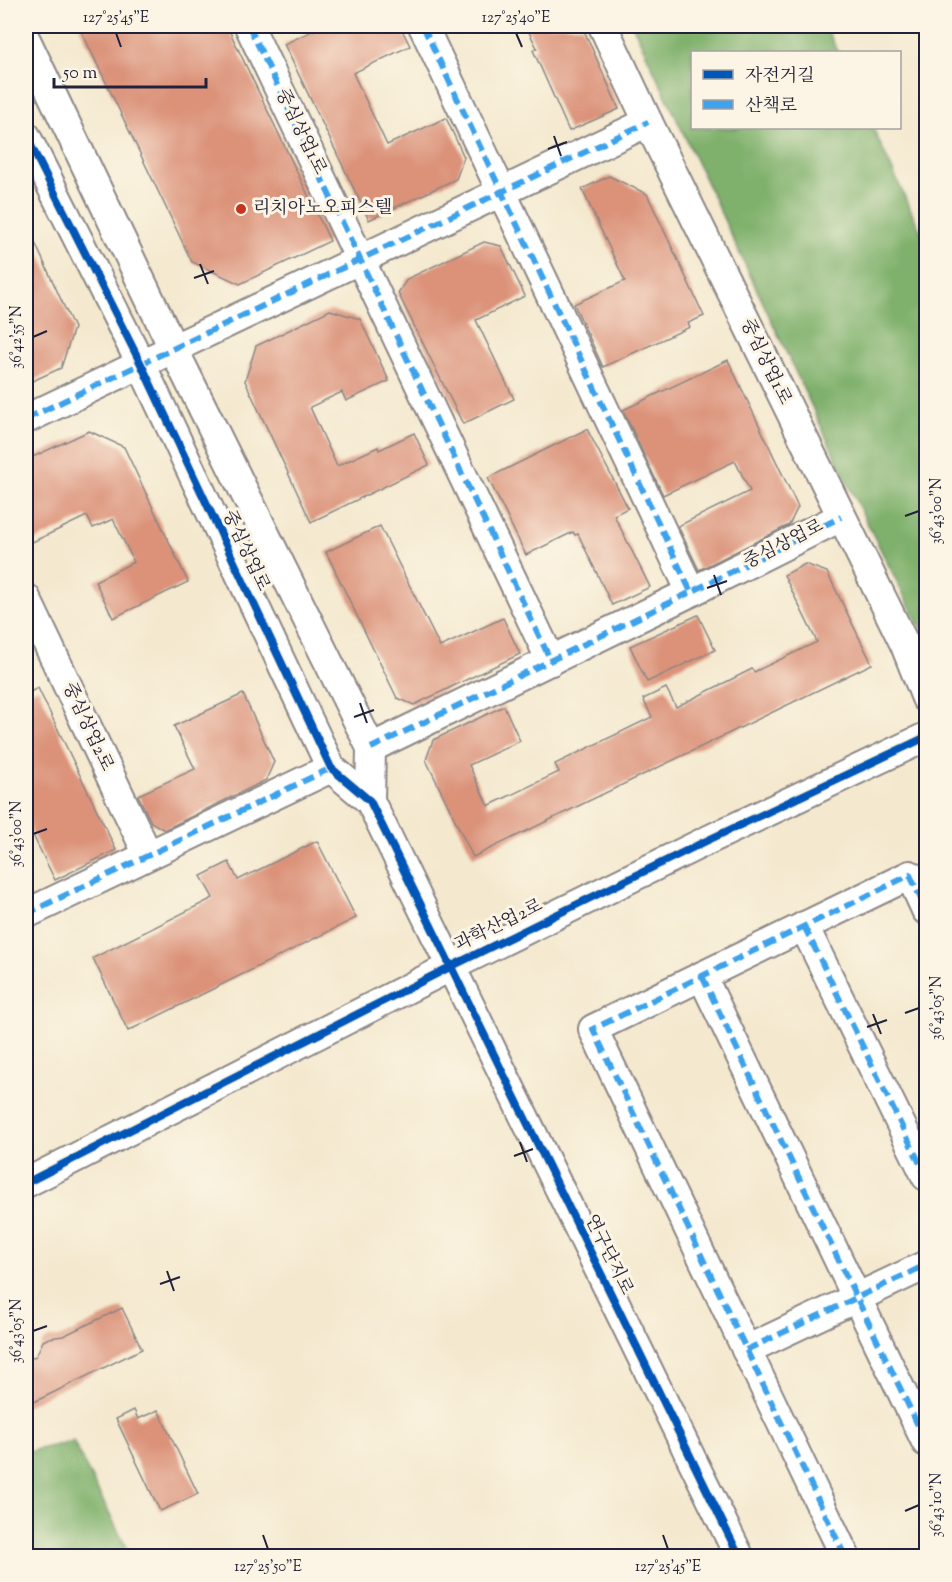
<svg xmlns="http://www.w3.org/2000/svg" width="952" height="1582" font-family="'Sorts Mill Goudy','Noto Serif KR',serif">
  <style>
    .forest { fill: #7fb16c; stroke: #506a54; stroke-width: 1.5 }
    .building { fill: #db9279 }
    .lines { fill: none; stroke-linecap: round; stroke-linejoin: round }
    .minor-casing { stroke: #8b8685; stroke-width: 32 }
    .minor { stroke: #fff; stroke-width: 28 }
    .quiet { stroke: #3ea2ec; stroke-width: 6; stroke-dasharray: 12 6; stroke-linecap: butt }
    .cycleway-casing { stroke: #fcf5e5; stroke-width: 11 }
    .cycleway { stroke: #0057b8; stroke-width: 8 }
    .ticks { fill: none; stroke: #22223b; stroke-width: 2 }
    .poi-dot { fill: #c8321e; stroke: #fcf5e5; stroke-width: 2 }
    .labels { text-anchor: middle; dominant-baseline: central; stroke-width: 6; stroke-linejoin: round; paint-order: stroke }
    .street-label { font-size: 18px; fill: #22223b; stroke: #fcf5e5 }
    .poi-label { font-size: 18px; fill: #22223b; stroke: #fcf5e5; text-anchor: start }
    .neatline { fill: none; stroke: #22223b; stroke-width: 2 }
    .ticks-label { font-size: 15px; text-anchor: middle; fill: #22223b }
  </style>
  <rect width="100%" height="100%" fill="#fcf5e5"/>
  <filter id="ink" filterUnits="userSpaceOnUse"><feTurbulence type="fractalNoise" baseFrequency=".0167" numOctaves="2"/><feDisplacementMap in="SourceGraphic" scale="12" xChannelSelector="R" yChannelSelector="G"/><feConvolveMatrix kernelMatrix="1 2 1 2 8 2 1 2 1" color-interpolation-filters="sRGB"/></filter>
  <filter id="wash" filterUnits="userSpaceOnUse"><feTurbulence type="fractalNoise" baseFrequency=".008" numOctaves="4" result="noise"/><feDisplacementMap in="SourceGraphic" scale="24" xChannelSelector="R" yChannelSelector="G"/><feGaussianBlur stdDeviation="1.35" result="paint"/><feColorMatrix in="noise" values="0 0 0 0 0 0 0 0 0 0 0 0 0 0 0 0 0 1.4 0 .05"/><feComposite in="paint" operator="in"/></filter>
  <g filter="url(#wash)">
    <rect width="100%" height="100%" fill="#f4e9cf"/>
    <g class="forest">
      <polygon points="633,26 825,26 838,52 692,52 692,128 873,128 926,243 926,639 859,507"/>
      <polygon points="73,1441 129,1553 129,1556 26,1556 26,1452"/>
    </g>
    <g id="blocks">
      <g class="building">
        <polygon points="79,26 227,26 330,241 240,284 192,262"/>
        <polygon points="323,26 400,26 410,46 353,73 387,145 446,118 464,157 456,179 369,220 284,44"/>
        <polygon points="526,26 582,26 619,109 569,131 533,50 537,48"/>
        <polygon points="609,176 647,194 704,316 688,323 690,327 603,367 574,304 625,281 582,189"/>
        <polygon points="26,223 74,328 61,368 26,384"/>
        <polygon points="484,242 501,246 525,296 476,320 514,399 463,424 398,293 407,279"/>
        <polygon points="330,310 360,319 389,381 346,401 342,392 310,407 337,466 378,447 379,450 414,433 429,465 311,522 245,381 256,346"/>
        <polygon points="728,360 798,507 789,525 699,570 678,526 750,491 735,461 663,495 623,410"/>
        <polygon points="587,429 628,508 614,515 650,587 612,605 578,534 575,535 573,532 526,555 488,478"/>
        <polygon points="89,431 124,447 188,582 113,618 95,581 134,562 113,519 93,528 87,516 26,545 26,460"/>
        <polygon points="380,526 440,647 503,618 520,654 414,705 397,698 326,552"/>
        <polygon points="805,564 827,572 872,664 473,857 426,760 433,740 504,706 520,741 469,765 488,806 559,772 555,764 652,717 643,699 666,688 676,707 752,669 754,672 817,642 784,575"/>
        <polygon points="698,615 715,650 647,682 630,646"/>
        <polygon points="38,688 116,850 55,880 26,821 26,694"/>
        <polygon points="243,694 274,762 266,780 164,830 151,822 138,795 195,769 174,726"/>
        <polygon points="317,841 356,918 128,1031 93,958 213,898 201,876 229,862 238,880"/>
        <polygon points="122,1308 142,1349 26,1406 26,1360 36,1356 43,1341 49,1338 63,1336"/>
        <polygon points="134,1410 138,1419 158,1410 198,1494 160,1511 116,1419"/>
      </g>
    </g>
  </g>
  <g filter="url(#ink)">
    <use href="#blocks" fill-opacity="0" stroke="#8b8685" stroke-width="1.5"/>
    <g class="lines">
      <defs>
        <g id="minor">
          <polyline points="249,26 551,661"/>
          <polyline points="423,26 691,592"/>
          <polyline points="603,26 648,122 905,645 926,698"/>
          <polyline points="26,40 173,348 371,748 370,801"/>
          <polyline points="26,136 141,364 331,768 370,801 739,1556"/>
          <polyline points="26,419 648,122"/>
          <polyline points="26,598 148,855"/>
          <polyline points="371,748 691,592 841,517"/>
          <polyline points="26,914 331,768"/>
          <polyline points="804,926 926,1176"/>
          <polyline points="702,976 926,1442"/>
          <polyline points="26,1183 450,967 704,842 926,737"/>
          <polyline points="746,1350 926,1265"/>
          <polyline points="845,1556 593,1029 910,875 926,910"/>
        </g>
      </defs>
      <use href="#minor" class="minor-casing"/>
      <use href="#minor" class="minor"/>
      <g class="quiet">
        <polyline points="249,26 551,661"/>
        <polyline points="423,26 691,592"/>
        <polyline points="26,419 648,122"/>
        <polyline points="371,748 691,592 841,517"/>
        <polyline points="26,914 331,768"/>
        <polyline points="804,926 926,1176"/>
        <polyline points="702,976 926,1442"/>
        <polyline points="746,1350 926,1265"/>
        <polyline points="845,1556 593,1029 910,875 926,910"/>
      </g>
      <defs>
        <g id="cycleway">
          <polyline points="26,136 141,364 331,768 370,801 739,1556"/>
          <polyline points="26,1183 450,967 704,842 926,737"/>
        </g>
      </defs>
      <use href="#cycleway" class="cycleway-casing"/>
      <use href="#cycleway" class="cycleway"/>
    </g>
  </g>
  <path class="ticks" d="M116,33L121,47M516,33L522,47M554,136L561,156M548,149L567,142M200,264L208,284M194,278L214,271M33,337L47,331M905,516L919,511M714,575L721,595M707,588L727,581M360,703L367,723M354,717L374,710M33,834L47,829M905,1013L919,1008M873,1014L881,1034M867,1027L887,1020M520,1142L527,1162M514,1156L533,1149M167,1271L174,1291M160,1284L180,1277M33,1331L47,1326M905,1511L919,1505M263,1535L268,1549M663,1535L668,1549"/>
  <circle class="poi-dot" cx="241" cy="209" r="6"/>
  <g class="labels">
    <g class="street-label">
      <text transform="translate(300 132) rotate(64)">중심상업1로</text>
      <text transform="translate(765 362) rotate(64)">중심상업1로</text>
      <text transform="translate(784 545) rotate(-27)">중심상업로</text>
      <text transform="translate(245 551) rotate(65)">중심상업로</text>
      <text transform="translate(87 727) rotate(65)">중심상업2로</text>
      <text transform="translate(499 926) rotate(-26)">과학산업2로</text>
      <text transform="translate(608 1255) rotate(64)">연구단지로</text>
    </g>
    <g class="poi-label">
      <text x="253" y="209">리치아노오피스텔</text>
    </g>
  </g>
  <rect width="952" height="1582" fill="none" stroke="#fcf5e5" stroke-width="66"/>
  <rect x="691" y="51" width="210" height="78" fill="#fcf5e5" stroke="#a5a1a1" stroke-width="1.5"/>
  <rect x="703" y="70" width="30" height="9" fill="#0057b8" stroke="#a5a1a1" stroke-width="1.5"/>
  <text x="745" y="81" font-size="18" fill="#22223b">자전거길</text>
  <rect x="703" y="100" width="30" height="9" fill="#3ea2ec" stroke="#a5a1a1" stroke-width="1.5"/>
  <text x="745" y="111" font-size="18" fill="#22223b">산책로</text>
  <path d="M54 78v9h152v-9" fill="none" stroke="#22223b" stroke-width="3"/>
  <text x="63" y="78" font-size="18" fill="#22223b" stroke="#fcf5e5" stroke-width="4.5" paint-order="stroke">50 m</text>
  <rect x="33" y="33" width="886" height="1516" class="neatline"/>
  <g class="ticks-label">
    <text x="116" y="22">127°25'45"E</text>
    <text x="516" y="22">127°25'40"E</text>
    <text transform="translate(16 337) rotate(-90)" y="5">36°42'55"N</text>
    <text transform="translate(936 511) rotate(-90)" y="5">36°43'00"N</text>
    <text transform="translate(16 834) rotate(-90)" y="5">36°43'00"N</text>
    <text transform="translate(936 1008) rotate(-90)" y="5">36°43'05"N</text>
    <text transform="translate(16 1331) rotate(-90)" y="5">36°43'05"N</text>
    <text transform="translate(936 1505) rotate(-90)" y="5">36°43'10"N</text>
    <text x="268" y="1571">127°25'50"E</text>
    <text x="668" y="1571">127°25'45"E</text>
  </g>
</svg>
